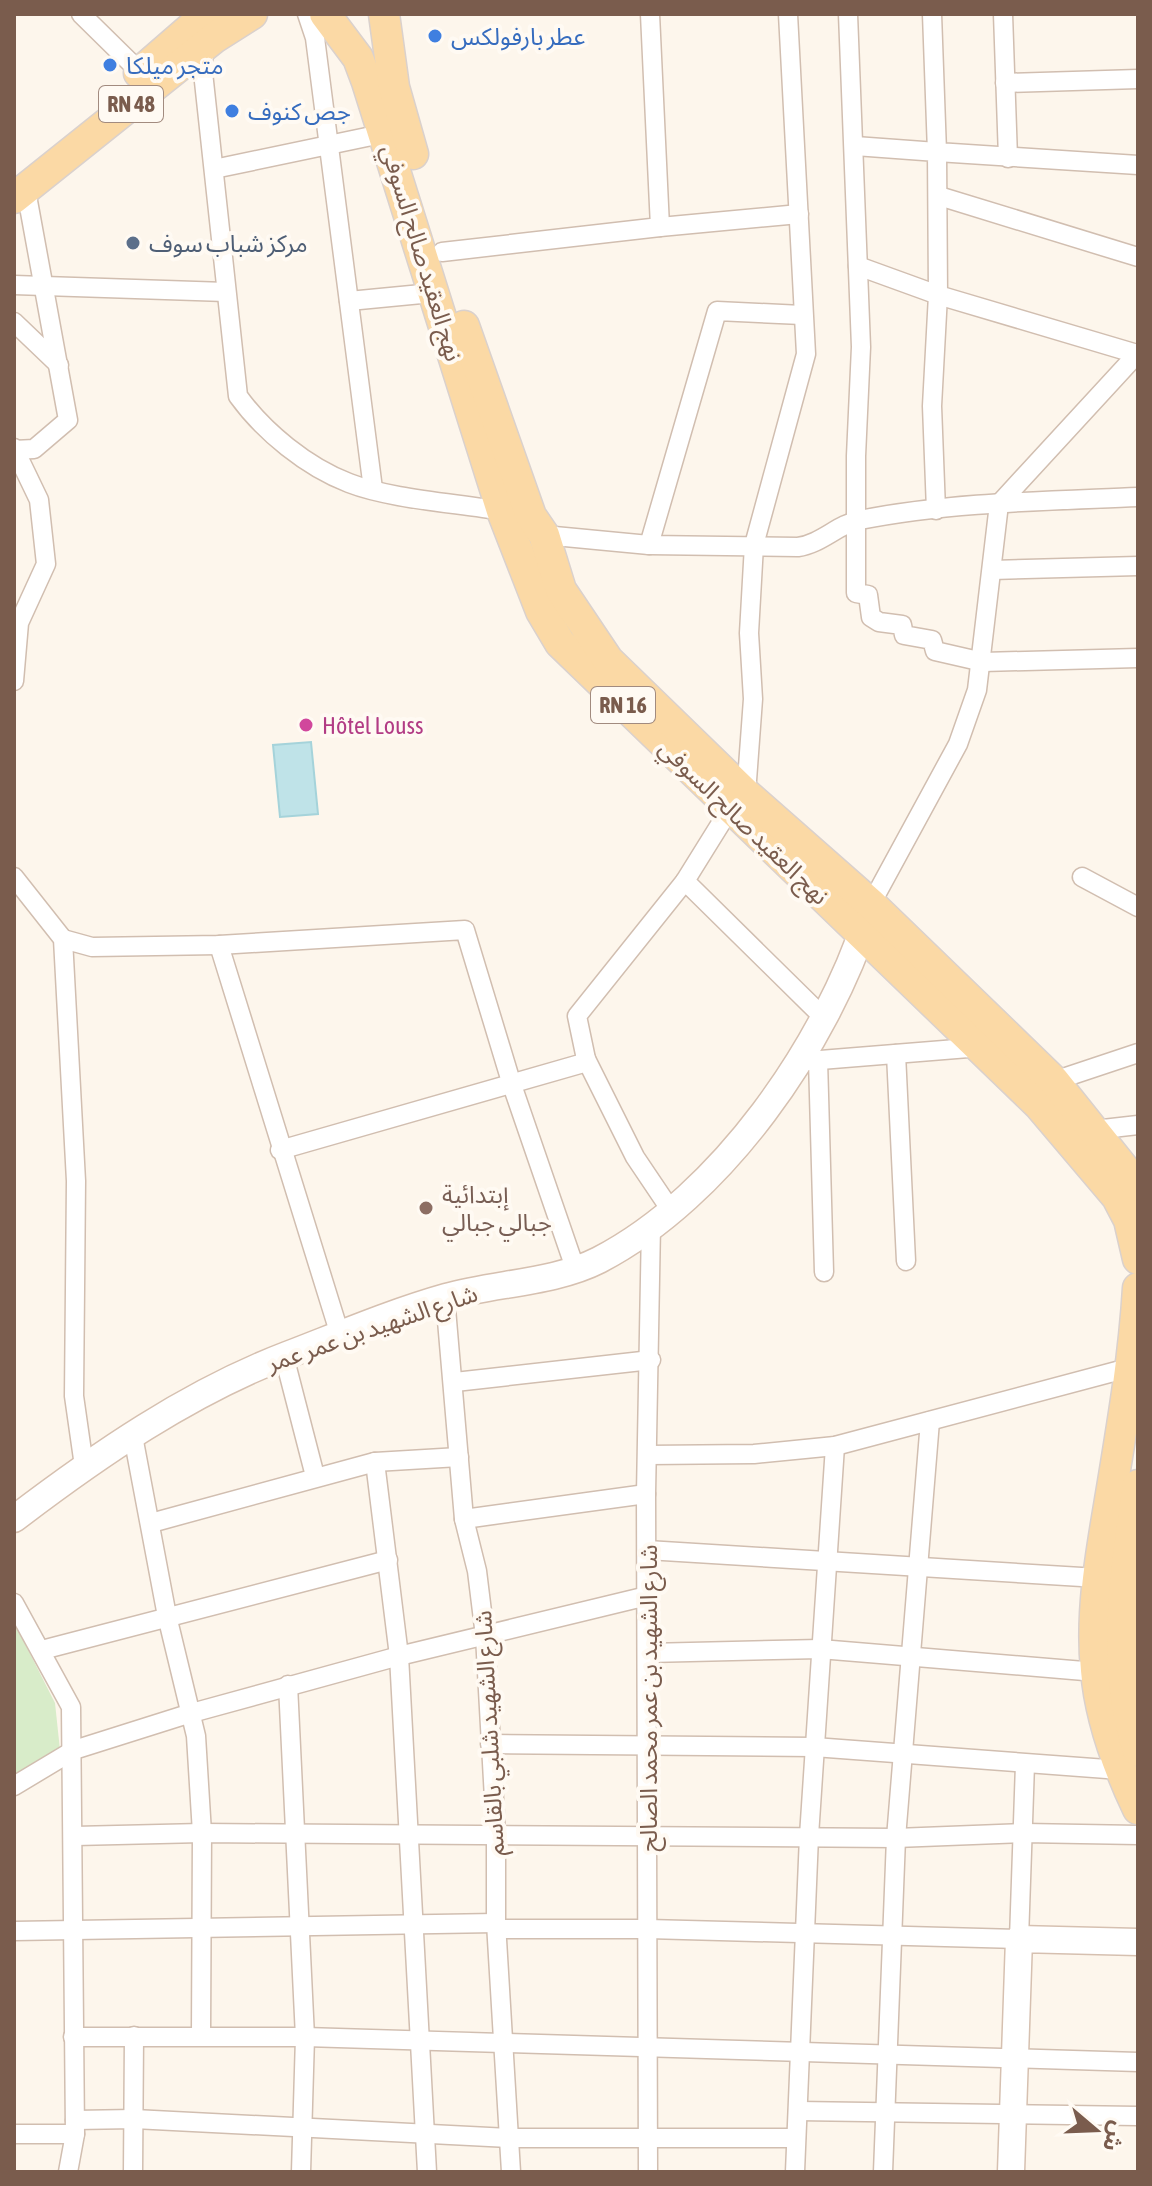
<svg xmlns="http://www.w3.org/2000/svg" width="1152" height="2186" font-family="'Asap Condensed','Noto Sans Arabic',sans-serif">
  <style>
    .green { fill: #d8ecc9 }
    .water { fill: #bfe3e8; stroke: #a5d3da; stroke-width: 2 }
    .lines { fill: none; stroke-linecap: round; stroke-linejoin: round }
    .street-casing { stroke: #d1beb0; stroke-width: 21 }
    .secondary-casing { stroke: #d6c0b0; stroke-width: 29 }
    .primary-casing { stroke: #dad1cd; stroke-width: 33 }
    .street { stroke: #fff; stroke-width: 18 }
    .secondary { stroke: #fff; stroke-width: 26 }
    .primary { stroke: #fbd9a5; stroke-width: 30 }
    .shop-dot { fill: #3f7fe0; stroke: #fffaf3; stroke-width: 3 }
    .service-dot { fill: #5c6f8a; stroke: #fffaf3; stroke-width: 3 }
    .hotel-dot { fill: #d1479c; stroke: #fffaf3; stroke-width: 3 }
    .education-dot { fill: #8d6e63; stroke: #fffaf3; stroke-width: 3 }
    .labels { text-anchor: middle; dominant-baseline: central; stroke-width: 8; stroke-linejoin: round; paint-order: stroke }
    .shield { fill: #fffaf3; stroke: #a28b7f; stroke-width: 2 }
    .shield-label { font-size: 22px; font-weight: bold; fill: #7a5c4d }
    .shop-label { font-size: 24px; fill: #366cbe; stroke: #fffaf3; text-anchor: start }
    .service-label { font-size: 24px; fill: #4e5e75; stroke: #fffaf3; text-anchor: start }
    .street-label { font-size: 24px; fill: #7a5c4d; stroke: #fffaf3 }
    .hotel-label { font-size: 24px; fill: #b23c85; stroke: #fffaf3; text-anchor: start }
    .education-label { font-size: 24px; fill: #785e54; stroke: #fffaf3; text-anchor: start }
  </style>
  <rect width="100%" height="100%" fill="#fdf6ec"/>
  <polygon class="green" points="14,1622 55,1703 60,1750 14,1778"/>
  <polygon class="water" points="311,742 318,814 280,817 273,745"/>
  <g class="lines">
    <defs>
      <g id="street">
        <polyline points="81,14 140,72"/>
        <polyline points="307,14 315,38 373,489"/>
        <polyline points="848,14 861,347 856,456 856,593 868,595 871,617 879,622 902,625 904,635 932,640 935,651 983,662 1138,658"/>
        <polyline points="932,14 937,152 1138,165"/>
        <polyline points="1003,14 1008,158"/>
        <path d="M207,45L202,63L238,396C264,432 307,467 349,483C390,499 456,503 502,511"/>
        <polyline points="1005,83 1138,79"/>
        <polyline points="855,146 937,152 938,295 1137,354"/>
        <polyline points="214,169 386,133"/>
        <polyline points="939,196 1138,257"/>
        <polyline points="660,227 799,214"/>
        <polyline points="442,252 660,227 650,14"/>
        <polyline points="858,266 938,295 932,406 936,510"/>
        <polyline points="14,285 226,292"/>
        <polyline points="349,301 432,293"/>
        <polyline points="14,322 59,365"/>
        <polyline points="14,448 39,500 46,564 19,623 14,681"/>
        <polyline points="14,450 34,449 68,420 28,201"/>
        <path d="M544,535L649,545L798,547C821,544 838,524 860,520C951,502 1046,501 1138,497"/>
        <polyline points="649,545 717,311 802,315"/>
        <polyline points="992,570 1138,566"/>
        <polyline points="746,794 753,699 749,633 754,545 806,354 788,14"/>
        <polyline points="731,807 685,881 822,1016"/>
        <polyline points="14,877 63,939 76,1181 74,1396 84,1466"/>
        <polyline points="1082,877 1138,907"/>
        <polyline points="871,904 958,744 977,690 999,504 1138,353"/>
        <polyline points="63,939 92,947 219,945 465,930 512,1085 575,1268"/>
        <polyline points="219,945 340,1335"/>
        <polyline points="896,1054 906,1261"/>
        <polyline points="586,1059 635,1157 670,1209"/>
        <polyline points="818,1060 824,1272"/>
        <polyline points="808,1061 981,1047"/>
        <polyline points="1054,1081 1138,1053"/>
        <polyline points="1094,1130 1138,1125"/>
        <polyline points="280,1150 580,1064 586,1059 577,1016 685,881"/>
        <polyline points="445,1297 464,1519 477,1571 485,1636 496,1835 496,1923 511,2172"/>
        <polyline points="284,1356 315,1476"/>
        <polyline points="455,1382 651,1360"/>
        <polyline points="133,1436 167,1616 196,1736 202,1833 201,2035"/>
        <polyline points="648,1455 754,1454 835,1446 1132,1367"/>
        <polyline points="375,1462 399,1656 427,2172"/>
        <polyline points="464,1519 646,1494"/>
        <polyline points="151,1523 375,1462 459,1457"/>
        <polyline points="647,1550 1098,1578"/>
        <polyline points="14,1603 71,1707 75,2134 68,2172"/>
        <polyline points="42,1650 388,1560"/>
        <polyline points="648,1653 820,1649 1096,1672"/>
        <polyline points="288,1685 305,2037 301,2172"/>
        <polyline points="490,1744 814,1747 1120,1770"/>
        <polyline points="14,1786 74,1750 188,1714 399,1656 647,1596"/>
        <polyline points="75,1836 202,1833 896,1838 1024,1833 1138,1835"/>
        <polyline points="497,1929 648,1929 1019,1939 1025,1764"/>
        <polyline points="14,1931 496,1923"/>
        <polyline points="73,2037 305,2037 1138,2062"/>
        <polyline points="798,2111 1138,2116"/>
        <polyline points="75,2120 134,2119 509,2138 796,2138"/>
        <polyline points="14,2134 75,2134"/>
        <polyline points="133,2172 134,2036"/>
        <polyline points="648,2172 646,1494 651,1225"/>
        <polyline points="795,2172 809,1836 835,1446"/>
        <polyline points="883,2172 896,1838 930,1421"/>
      </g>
      <g id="secondary">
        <path d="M14,1519C98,1455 188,1393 287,1355C339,1335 393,1312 446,1297C495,1283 554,1283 599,1260C722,1196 826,1045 868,915"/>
        <polyline points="1011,2172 1019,1939 1138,1942"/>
      </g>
      <g id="primary">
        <polyline points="325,14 358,58 367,82 502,511 541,611 560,643 1039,1105 1117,1197 1129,1220 1138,1259"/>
        <polyline points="384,14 394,87 413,154"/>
        <polyline points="139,73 207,14"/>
        <polyline points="14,198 214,38 252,14"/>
        <polyline points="464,326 531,516 544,535 561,590 608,660 746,794 871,904 1054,1081 1138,1186"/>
        <path d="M1138,1288C1134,1355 1123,1421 1112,1488C1102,1548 1090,1609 1096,1670C1100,1719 1117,1765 1138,1809"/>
        <path d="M1138,1485C1125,1574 1110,1663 1138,1751"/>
      </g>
    </defs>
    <use href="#street" class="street-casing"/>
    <use href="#secondary" class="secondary-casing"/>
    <use href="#primary" class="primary-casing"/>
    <use href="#street" class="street"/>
    <use href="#secondary" class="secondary"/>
    <use href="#primary" class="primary"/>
  </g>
  <g class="shop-dot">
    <circle cx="435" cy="36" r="8"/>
    <circle cx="110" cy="65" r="8"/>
    <circle cx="232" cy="111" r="8"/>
  </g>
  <circle class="service-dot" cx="133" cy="243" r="8"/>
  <circle class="hotel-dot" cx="306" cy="725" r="8"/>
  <circle class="education-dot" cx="426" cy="1208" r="8"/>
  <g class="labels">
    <g class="shield">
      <rect x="99" y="86" width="64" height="36" rx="6"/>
      <rect x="591" y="687" width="64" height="36" rx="6"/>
    </g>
    <g class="shield-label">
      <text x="131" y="104">RN 48</text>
      <text x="623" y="705">RN 16</text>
    </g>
    <g class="shop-label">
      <text x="451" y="36">عطر بارفولكس</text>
      <text x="126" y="65">متجر ميلكا</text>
      <text x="248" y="111">جص كنوف</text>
    </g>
    <g class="service-label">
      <text x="149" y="243">مركز شباب سوف</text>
    </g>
    <g class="street-label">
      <text transform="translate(422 253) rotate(73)">نهج العقيد صالح السوفي</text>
      <text transform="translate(744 822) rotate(44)">نهج العقيد صالح السوفي</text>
      <text transform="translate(372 1328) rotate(-19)">شارع الشهيد بن عمر عمر</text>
      <text transform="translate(648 1698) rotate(-90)">شارع الشهيد بن عمر محمد الصالح</text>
      <text transform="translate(489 1733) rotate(-93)">شارع الشهيد شلبي بالقاسم</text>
    </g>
    <g class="hotel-label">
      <text x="322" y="725">Hôtel Louss</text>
    </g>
    <g class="education-label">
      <text x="442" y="1194">إبتدائية<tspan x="442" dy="28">جبالي جبالي</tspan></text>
    </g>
  </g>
  <rect width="1152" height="2186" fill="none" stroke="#7a5c4d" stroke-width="32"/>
  <g transform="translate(1096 2130) rotate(109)" stroke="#fffaf3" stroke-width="6" paint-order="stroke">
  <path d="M0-6L14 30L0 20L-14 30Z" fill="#7a5c4d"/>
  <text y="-12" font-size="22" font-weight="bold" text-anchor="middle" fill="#7a5c4d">ش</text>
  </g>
</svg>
